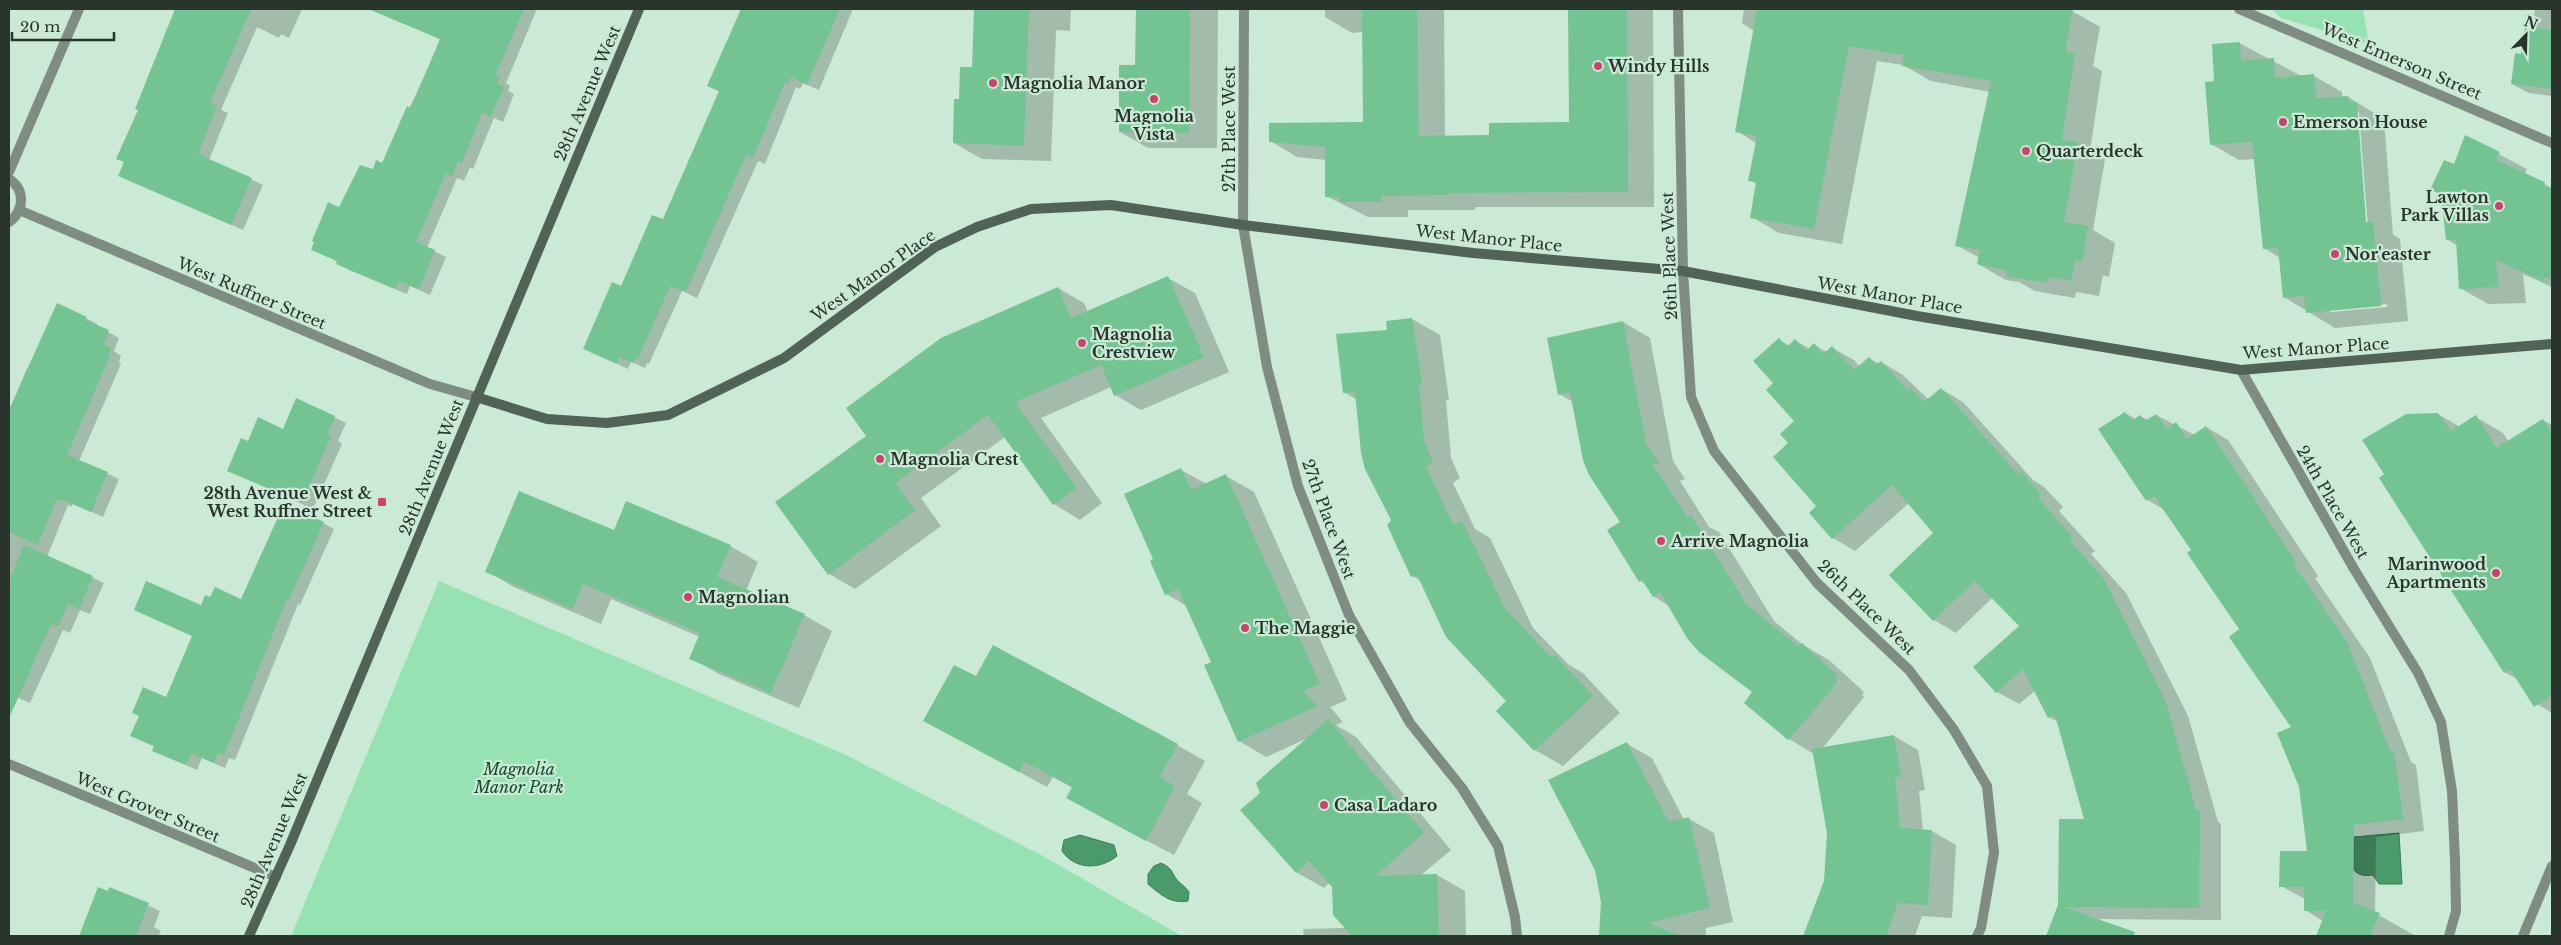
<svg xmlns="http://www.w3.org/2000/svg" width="2561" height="945" font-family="'Libre Baskerville',serif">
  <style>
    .green { fill: #97e2b2 }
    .water { fill: #4a9a6b; stroke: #407b58 }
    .shadow { fill: #0003; fill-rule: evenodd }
    .building { fill: #73c492 }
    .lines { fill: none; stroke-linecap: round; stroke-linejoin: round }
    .street { stroke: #7f8c83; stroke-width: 10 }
    .secondary { stroke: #516357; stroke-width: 10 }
    .poi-dot { fill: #ce406d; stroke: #cbead5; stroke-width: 2 }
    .labels { text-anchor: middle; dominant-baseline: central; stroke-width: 4.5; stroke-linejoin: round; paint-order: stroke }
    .street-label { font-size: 16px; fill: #28342c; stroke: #cbead5 }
    .poi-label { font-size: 16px; font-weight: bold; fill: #28342c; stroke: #cbead5; text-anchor: start }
    .park-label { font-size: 16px; font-style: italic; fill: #0f4d2d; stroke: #cbead5 }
  </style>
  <rect width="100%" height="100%" fill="#cbead5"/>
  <g class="green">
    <polygon points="2272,9 2363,9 2369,44 2281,18"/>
    <polygon points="439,581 846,755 1043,856 1182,936 291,936"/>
  </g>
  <g class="water">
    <path d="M2399,833L2402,884H2379L2373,875C2366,876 2359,876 2354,870V837Z"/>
    <path d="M1080,835L1114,845L1117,856C1100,870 1075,870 1062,851L1064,840Z"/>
    <path d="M1161,863C1175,869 1171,875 1180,883C1184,886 1186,888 1189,892L1188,901C1171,904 1161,895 1148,884V874L1154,866Z"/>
  </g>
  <g class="shadow">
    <polygon points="177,9 302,9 289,38 281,34 279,38 257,27 221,110 228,113 209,160 263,185 243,230 120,175 139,110 168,27"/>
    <polygon points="416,9 537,9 506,83 510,86 508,91 514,94 503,122 494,118 473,169 470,167 464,181 457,178 427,248 446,257 430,295 410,286 407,294 349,270 338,262 313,249 340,209 373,170 383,165 441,40 409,25"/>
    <polygon points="742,9 853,9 819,90 803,83 800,89 796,87 765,164 758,161 697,298 682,291 649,364 647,363 645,368 631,362 628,369 584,348 664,221 720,92 709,85"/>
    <polygon points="976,9 1071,9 1070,31 1056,30 1051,161 982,159 954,143 960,100 973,69"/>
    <polygon points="1137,9 1218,9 1217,148 1148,148 1120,132 1136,66"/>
    <polygon points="1325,9 1444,9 1445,137 1490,137 1570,124 1570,9 1653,9 1654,207 1475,207 1475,210 1408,210 1408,217 1368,217 1326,196 1326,160 1297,157 1270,141 1364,123 1363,32 1352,33 1325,17"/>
    <polygon points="1744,9 2061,9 2072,11 2100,27 2093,66 2102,71 2090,151 2105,159 2093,230 2115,243 2109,277 2103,275 2099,296 2076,292 2075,298 2035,291 2019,282 2006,280 1978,264 1980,258 1956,245 1990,92 1931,81 1903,65 1877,61 1842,244 1779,233 1752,217 1757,184 1750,180 1756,143 1737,131 1754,31 1742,23"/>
    <polygon points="2535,9 2552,9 2552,96 2529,93 2512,84 2532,29"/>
    <path d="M2239,43L2301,76H2314L2342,92V97H2348L2384,119L2393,235L2400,239L2408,321L2335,328L2284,297L2280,258L2264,248L2255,159L2239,160L2211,144L2216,82ZM2356,112H2359L2368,228L2365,229ZM2387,304V307L2331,312L2328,310Z"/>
    <polygon points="2466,137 2527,169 2525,174 2552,188 2552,287 2523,274 2526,303 2488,304 2460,288 2458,246 2448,240 2443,196 2432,189 2455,166"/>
    <polygon points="1168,278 1195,293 1229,372 1141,410 1115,395 1111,387 1041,418 1102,503 1080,520 1054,504 1005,437 921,498 941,526 855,589 829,574 868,436 1058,288 1084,303 1088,313"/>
    <polygon points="86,318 97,324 97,326 119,338 114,351 121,356 119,362 121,364 79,461 119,479 103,517 73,504 71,507 68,505 47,557 104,583 90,614 80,610 70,633 63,630 30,703 9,694 9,413 27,368 30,369"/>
    <polygon points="1412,319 1440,335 1449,400 1446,400 1451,458 1460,478 1453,483 1475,529 1490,538 1533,628 1569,665 1583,673 1620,713 1563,766 1535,750 1498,711 1508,701 1421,581 1412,576 1393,521 1357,400 1344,392 1388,331"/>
    <polygon points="1623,322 1650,338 1673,461 1685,479 1680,481 1709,527 1719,532 1774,621 1803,645 1829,660 1864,692 1862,695 1864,697 1822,749 1894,736 1918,750 1925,790 1919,791 1923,831 1932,831 1956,845 1952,918 1922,916 1915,936 1805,936 1825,881 1828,833 1814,754 1789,739 1746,703 1754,692 1669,606 1653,596 1646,584 1640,581 1622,522 1573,402 1559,394"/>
    <polygon points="1779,340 1790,346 1796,341 1810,349 1814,345 1827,352 1832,348 1854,360 1860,367 1869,358 1879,364 1881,362 1903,375 1929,400 1941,389 1963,402 2033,480 2043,486 2063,507 2059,511 2095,551 2091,554 2126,593 2188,716 2218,822 2221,824 2221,920 2087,919 2132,936 2048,936 2085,820 2058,722 2049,717 2036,690 2019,704 1997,692 2020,626 1993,597 1956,633 1934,620 1935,533 1909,503 1855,551 1833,538 1790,443 1796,421 1775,383"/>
    <polygon points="297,400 346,423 338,441 342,444 313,509 228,470 249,443 284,430"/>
    <polygon points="2125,413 2136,419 2140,416 2148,420 2156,415 2195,435 2206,427 2228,440 2318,576 2315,578 2370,658 2411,762 2416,765 2424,831 2376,837 2375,913 2416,936 2321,936 2318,935 2323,921 2305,910 2305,899 2281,886 2309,853 2293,728 2241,630 2193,550 2167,511 2147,500 2099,429"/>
    <polygon points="2438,414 2460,427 2476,417 2503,433 2509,442 2543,420 2552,425 2552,713 2532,701 2519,680 2504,672"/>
    <polygon points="1181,470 1207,484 1226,476 1254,492 1347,700 1330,707 1343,722 1336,725 1356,737 1451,850 1420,876 1437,875 1465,891 1466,936 1304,936 1303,929 1346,928 1334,887 1330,882 1324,888 1296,872 1262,793 1308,738 1266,757 1239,741 1212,662 1187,606 1166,594 1155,560"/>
    <polygon points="323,523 334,529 300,605 298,604 235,760 229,758 225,768 202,758 197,770 165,756 154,750 155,747 132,736 167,699 193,636 135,609 202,606 242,600"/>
    <polygon points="614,532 730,546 758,562 746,591 804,615 832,631 799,708 719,674 691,658 700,637 611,599 601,624 514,587 487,571"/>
    <polygon points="977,678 1177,745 1205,761 1187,794 1202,803 1174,855 1096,814 1073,788 1053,777 1047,787 925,721"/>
    <polygon points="1627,744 1652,758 1684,820 1689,819 1714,833 1733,922 1706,928 1706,936 1600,936 1602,902"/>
    <polygon points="110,888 160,911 154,927 161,931 158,936 81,935"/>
  </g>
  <g class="building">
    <polygon points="175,9 251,9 210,103 217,106 198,154 252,178 231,225 118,176 124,162 116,159 138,110 135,109"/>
    <polygon points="368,9 524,9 495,76 500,78 497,84 504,87 491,117 482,113 462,163 458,162 453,176 446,173 416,242 435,250 419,289 399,281 395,289 336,264 337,261 311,250 314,242 312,241 328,202 339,207 360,165 373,169 376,160 382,163 407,106 410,108 413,103 440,39"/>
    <polygon points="741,9 840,9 807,85 791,77 789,84 785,82 753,158 746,155 686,292 670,286 638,359 635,358 633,363 619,357 617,364 583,349 612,282 621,286 652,215 663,219 719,91 707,86"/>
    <polygon points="974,9 1029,9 1024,146 953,143 954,99 959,99 960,67 972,67"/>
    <polygon points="1136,9 1190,9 1189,133 1119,132 1119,65 1135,65"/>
    <polygon points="1362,9 1417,9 1419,136 1489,135 1489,123 1569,122 1568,9 1627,9 1628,192 1448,193 1448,195 1382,196 1382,202 1340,202 1340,197 1325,197 1325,147 1269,142 1269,123 1363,122"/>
    <polygon points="1757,9 2073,9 2065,52 2075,54 2062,140 2078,142 2064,222 2088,226 2082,262 2075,260 2071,281 2048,277 2048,283 2006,276 2007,270 1977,264 1980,250 1955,246 1991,81 1902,66 1904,55 1849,46 1814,229 1750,218 1756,182 1748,181 1757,136 1735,132"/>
    <polygon points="2525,27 2552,30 2552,89 2511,84 2515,53 2521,54"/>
    <polygon points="2240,42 2241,61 2274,58 2275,78 2314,74 2316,98 2348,96 2349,102 2357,102 2366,222 2373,222 2381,306 2306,313 2304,296 2283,298 2278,248 2263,249 2252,142 2210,145 2205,82 2214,81 2212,44"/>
    <polygon points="2465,135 2500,152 2496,160 2545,182 2544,186 2552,189 2552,280 2545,277 2543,281 2496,260 2499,287 2459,289 2456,240 2446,240 2441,194 2430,190 2444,160 2454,164"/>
    <polygon points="1168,276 1204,357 1114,396 1101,365 1015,402 1077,488 1053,505 988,415 895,483 915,510 828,575 775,502 866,436 846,408 941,338 1058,287 1071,318"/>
    <polygon points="57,303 87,317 85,320 109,330 103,345 111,348 108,355 110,356 67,455 108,472 91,512 61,499 60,501 56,500 38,545 9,532 9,410"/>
    <polygon points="1412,318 1422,384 1419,385 1424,441 1433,462 1426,467 1453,525 1462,521 1506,610 1552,658 1555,655 1593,696 1534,751 1496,711 1506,701 1446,637 1417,575 1411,577 1387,525 1391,520 1365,469 1361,453 1355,392 1343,393 1336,334 1387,330 1386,321"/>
    <polygon points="1623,321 1646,444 1659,463 1653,465 1687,517 1691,515 1746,604 1798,646 1802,643 1837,675 1835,678 1837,681 1829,693 1788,740 1744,703 1752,692 1699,652 1687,638 1660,592 1653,597 1642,580 1639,582 1607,530 1620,522 1589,475 1583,460 1570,392 1558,395 1547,338"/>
    <polygon points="1779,338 1787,347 1795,339 1806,351 1814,343 1823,354 1832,346 1854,370 1869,357 1876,365 1881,361 1908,391 1911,388 1924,402 1941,388 2018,474 2021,471 2041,494 2038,498 2073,537 2070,541 2104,579 2166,702 2196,810 2200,810 2199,908 2063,907 2135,932 2134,936 2046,936 2058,905 2059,819 2084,819 2055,715 2048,718 2023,669 1996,693 1973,667 2019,626 1975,581 1933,621 1889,575 1933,533 1892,485 1832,539 1809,513 1816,506 1773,457 1788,443 1780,434 1794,421 1766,390 1773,383 1753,361"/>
    <polygon points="296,398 335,416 327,434 331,436 302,503 227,471 241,438 248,441 258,417 283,429"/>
    <polygon points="2125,412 2132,421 2140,415 2145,421 2156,414 2167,429 2176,422 2187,439 2206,426 2256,500 2255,501 2297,563 2294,565 2348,644 2390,751 2394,751 2403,819 2354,825 2353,903 2380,913 2370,936 2316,936 2326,911 2304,911 2304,887 2279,887 2280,851 2307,851 2299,787 2277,733 2291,727 2229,637 2239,629 2187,553 2191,550 2154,496 2146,501 2098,429"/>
    <polygon points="2438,413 2451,431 2476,415 2496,448 2543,419 2552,433 2552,695 2534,707 2510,669 2504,673 2379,478 2384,474 2362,440 2406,414"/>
    <polygon points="1181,468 1191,490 1226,474 1320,684 1303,691 1317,706 1238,742 1204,665 1211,662 1178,589 1165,595 1150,561 1153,559 1124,494"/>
    <polygon points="519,491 614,530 626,501 731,545 717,577 805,614 771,693 689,659 700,633 583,584 573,609 485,572"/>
    <polygon points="284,504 324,522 289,600 287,599 224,755 218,753 214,763 191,753 186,765 152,751 154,746 130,736 139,716 132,713 143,687 166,697 192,636 134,610 146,581 201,605 205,595 210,597 215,587 241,599"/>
    <polygon points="24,545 93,576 79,609 68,604 58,627 51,624 9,718 9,581"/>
    <polygon points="993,645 1178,744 1160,777 1175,786 1146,841 1066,798 1072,787 1025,762 1019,772 923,721 954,665 976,676"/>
    <polygon points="1328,719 1424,833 1375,876 1437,874 1439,936 1352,936 1333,915 1332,887 1309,861 1296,873 1240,810 1260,793 1256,783"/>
    <polygon points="1894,735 1901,777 1895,777 1900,828 1932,830 1928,905 1898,903 1886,936 1803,936 1824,881 1827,833 1812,749"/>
    <polygon points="1627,742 1669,822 1689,817 1710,908 1648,923 1680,936 1599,936 1601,902 1595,870 1548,780"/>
    <polygon points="98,887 108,891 109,887 149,903 136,936 79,936"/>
  </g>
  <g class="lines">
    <g class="street">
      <polyline points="1244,9 1243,225 1267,367 1298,486 1349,615 1410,723 1462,788 1498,846 1515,917 1517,936"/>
      <polyline points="1678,9 1683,271 1691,397 1714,451 1817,583 1909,670 1954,730 1987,786 1994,853 1981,928 1977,936"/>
      <polyline points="2239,9 2552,143"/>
      <polyline points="9,172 79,9"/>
      <path d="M9,179C26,190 24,211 9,222"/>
      <polyline points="19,210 430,384 476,397"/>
      <polyline points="2241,370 2354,569 2418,673 2441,722 2452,791 2455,861 2456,911 2449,936"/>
      <polyline points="9,764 276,877"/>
      <polyline points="2523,936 2552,866"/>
    </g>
    <g class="secondary">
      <polyline points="476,397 547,419 607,423 668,415 784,358 935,247 977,227 1031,209 1111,205 1243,225 1473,253 1683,271 1917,316 2241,370 2552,344"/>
      <polyline points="249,936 290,845 639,9"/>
    </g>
  </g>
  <g class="poi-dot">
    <circle cx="1598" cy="66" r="5"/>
    <circle cx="993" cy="83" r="5"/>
    <circle cx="1154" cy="99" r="5"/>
    <circle cx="2283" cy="122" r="5"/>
    <circle cx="2026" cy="151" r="5"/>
    <circle cx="2499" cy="206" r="5"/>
    <circle cx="2335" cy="254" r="5"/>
    <circle cx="1082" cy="343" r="5"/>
    <circle cx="880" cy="459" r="5"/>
    <rect x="377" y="497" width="10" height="10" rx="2.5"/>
    <circle cx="1661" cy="541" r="5"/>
    <circle cx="2496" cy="573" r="5"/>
    <circle cx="688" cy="597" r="5"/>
    <circle cx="1245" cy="628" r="5"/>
    <circle cx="1324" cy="805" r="5"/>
  </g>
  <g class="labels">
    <g class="street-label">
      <text transform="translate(2402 61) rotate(23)">West Emerson Street</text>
      <text transform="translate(587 93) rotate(-67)">28th Avenue West</text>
      <text transform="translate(1229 129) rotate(-90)">27th Place West</text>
      <text transform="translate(1489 238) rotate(6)">West Manor Place</text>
      <text transform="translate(1669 256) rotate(-92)">26th Place West</text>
      <text transform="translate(873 275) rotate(-35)">West Manor Place</text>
      <text transform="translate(252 293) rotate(23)">West Ruffner Street</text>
      <text transform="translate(1890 295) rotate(10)">West Manor Place</text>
      <text transform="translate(2316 348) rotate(-4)">West Manor Place</text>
      <text transform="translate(431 467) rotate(-68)">28th Avenue West</text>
      <text transform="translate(2333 502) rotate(60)">24th Place West</text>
      <text transform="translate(1329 519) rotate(70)">27th Place West</text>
      <text transform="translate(1867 607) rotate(44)">26th Place West</text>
      <text transform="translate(148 807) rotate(23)">West Grover Street</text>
      <text transform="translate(274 840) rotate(-67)">28th Avenue West</text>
    </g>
    <g class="poi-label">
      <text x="1608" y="66">Windy Hills</text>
      <text x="1003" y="83">Magnolia Manor</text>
      <text x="1154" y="116" text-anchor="middle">Magnolia<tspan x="1154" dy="18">Vista</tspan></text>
      <text x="2293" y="122">Emerson House</text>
      <text x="2036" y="151">Quarterdeck</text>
      <text x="2489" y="197" text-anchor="end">Lawton<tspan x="2489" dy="18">Park Villas</tspan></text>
      <text x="2345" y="254">Nor'easter</text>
      <text x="1092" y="334">Magnolia<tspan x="1092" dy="18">Crestview</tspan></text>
      <text x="890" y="459">Magnolia Crest</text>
      <text x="372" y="493" text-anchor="end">28th Avenue West &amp;<tspan x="372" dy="18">West Ruffner Street</tspan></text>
      <text x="1671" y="541">Arrive Magnolia</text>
      <text x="2486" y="564" text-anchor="end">Marinwood<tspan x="2486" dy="18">Apartments</tspan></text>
      <text x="698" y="597">Magnolian</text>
      <text x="1255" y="628">The Maggie</text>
      <text x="1334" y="805">Casa Ladaro</text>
    </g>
    <g class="park-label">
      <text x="519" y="769">Magnolia<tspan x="519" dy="18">Manor Park</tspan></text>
    </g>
  </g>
  <rect width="2561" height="945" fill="none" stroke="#28342c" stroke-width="20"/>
  <g transform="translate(2526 35) rotate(23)" stroke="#cbead5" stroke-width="4" paint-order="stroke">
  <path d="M0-4L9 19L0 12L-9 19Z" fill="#28342c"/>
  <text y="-8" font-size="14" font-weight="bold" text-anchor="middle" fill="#28342c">N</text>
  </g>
  <path d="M12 32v8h102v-8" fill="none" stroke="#28342c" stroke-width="2.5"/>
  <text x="20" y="32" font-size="15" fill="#28342c" stroke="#cbead5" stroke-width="4" paint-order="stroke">20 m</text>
</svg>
